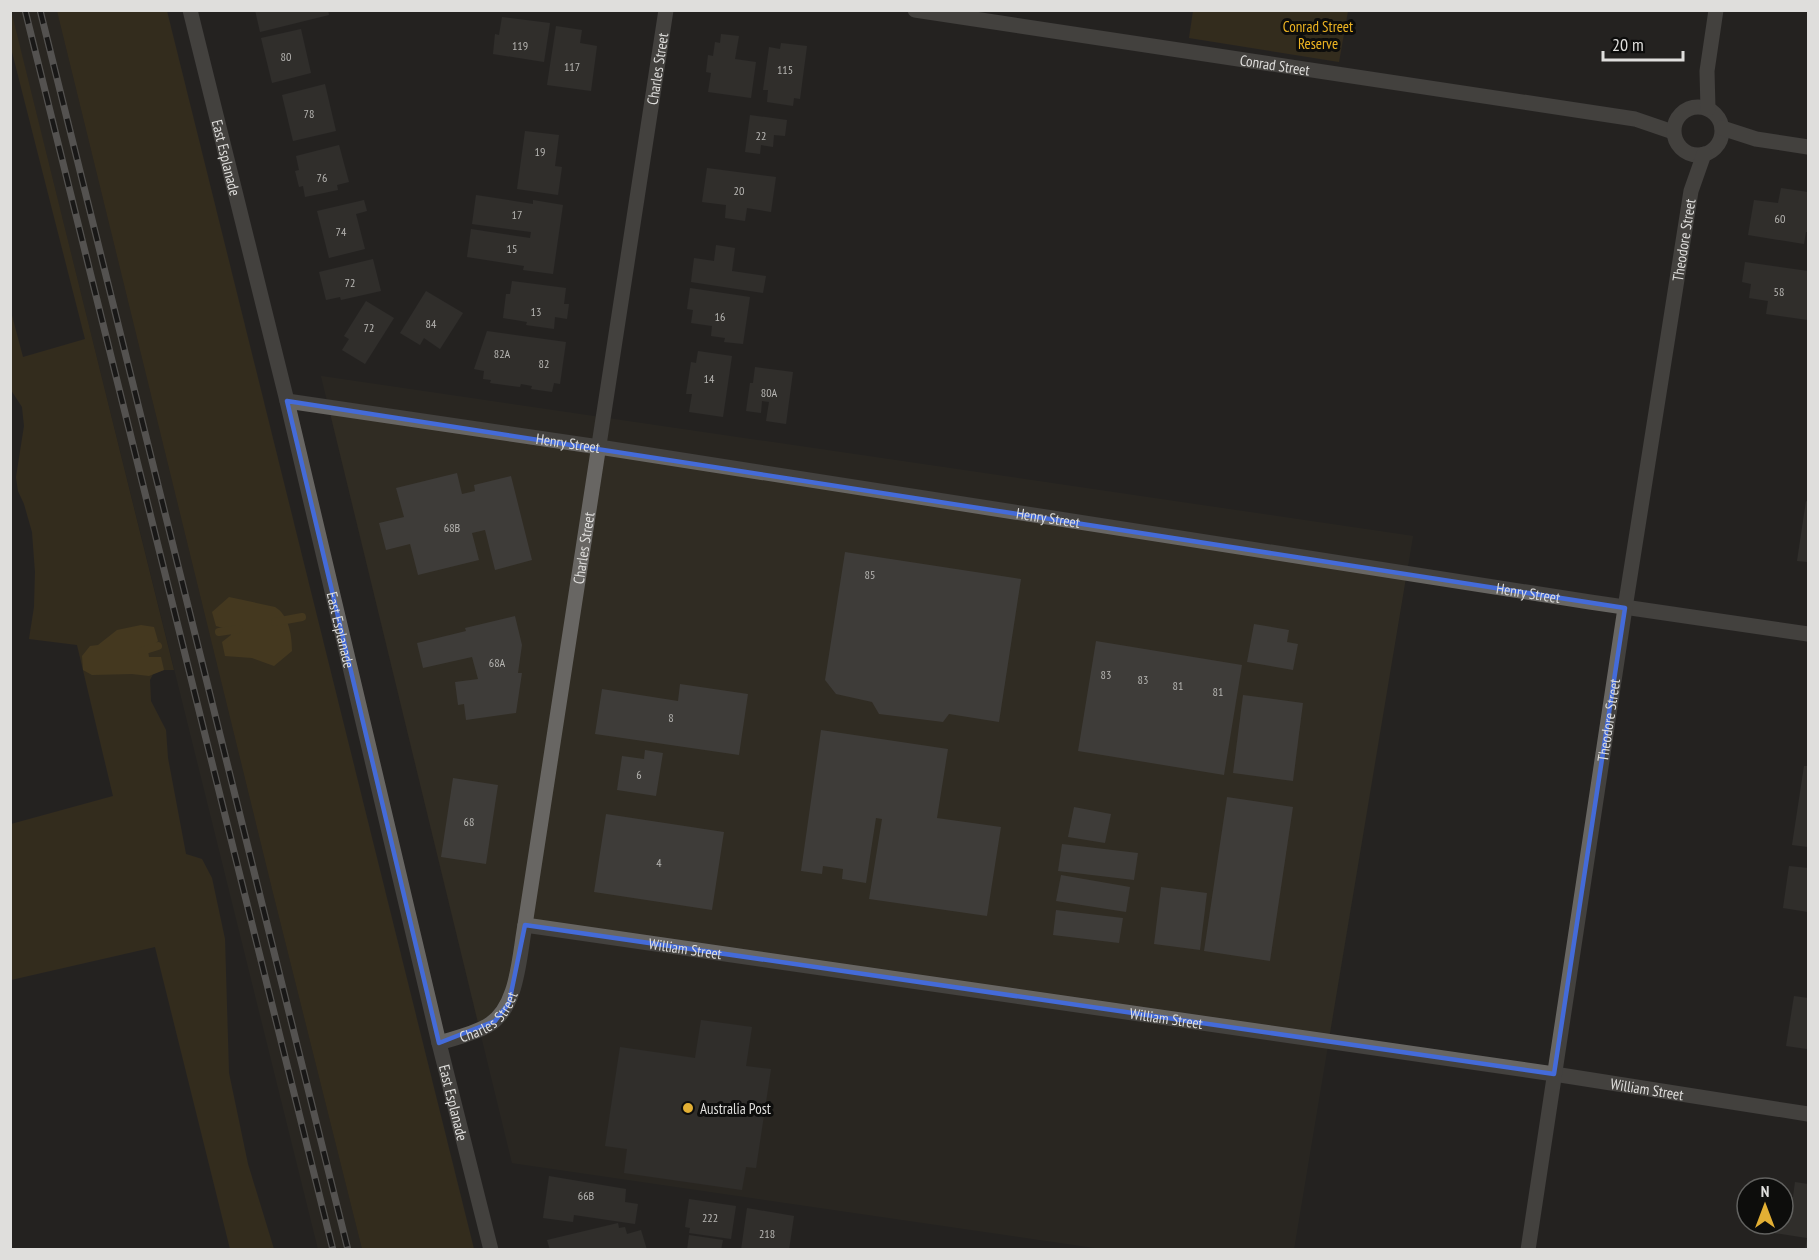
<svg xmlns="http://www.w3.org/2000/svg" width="1819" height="1260" font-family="'PT Sans Narrow',sans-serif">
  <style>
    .built { fill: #302c23 }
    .green { fill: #46381a }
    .water { fill: #6a531e }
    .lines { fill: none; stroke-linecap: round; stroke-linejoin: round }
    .stream { stroke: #6a531e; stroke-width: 8 }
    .building { fill: #3e3c39 }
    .street { stroke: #686663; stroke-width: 15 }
    .secondary { stroke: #686663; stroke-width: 15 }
    .rail-casing { stroke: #8e8d8b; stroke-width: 7 }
    .rail { stroke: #0d0d0c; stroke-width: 4.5; stroke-dasharray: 14; stroke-linecap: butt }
    .marked { fill: none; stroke: #446bd9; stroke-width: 4.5; stroke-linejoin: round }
    .poi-dot { fill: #e2af34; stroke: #0d0d0c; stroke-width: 2 }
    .labels { text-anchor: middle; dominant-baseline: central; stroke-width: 6; stroke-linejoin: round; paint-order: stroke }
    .number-label { font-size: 12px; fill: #b7b6b3 }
    .park-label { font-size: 15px; fill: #edb422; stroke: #0d0d0c }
    .street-label { font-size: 15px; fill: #dfdedc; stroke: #0d0d0c }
    .poi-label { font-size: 15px; fill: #dfdedc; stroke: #0d0d0c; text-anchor: start }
  </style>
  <rect width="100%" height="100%" fill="#252321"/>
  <g class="built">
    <polygon points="11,11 57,11 273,893 362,1249 318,1249"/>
    <polygon points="321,376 1413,536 1294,1249 1102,1249 512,1163"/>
  </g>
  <g class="green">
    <polygon points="11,10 174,670 164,670 153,674 150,680 151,701 166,730 168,758 186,854 202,859 212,878 225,939 229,1073 248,1164 274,1249 230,1249 155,947 11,980 11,824 113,796 77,645 29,639 34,607 35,572 32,532 24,504 18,491 16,477 24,426 22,407 11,390 10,308 23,357 85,339 11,48"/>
    <polygon points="57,11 167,11 474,1249 362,1249 273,893"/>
    <polygon points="1193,11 1348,11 1339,62 1189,38"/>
  </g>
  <g class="water">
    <path d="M229,597L275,607C289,615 292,636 292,651L274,666L252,658L225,656L222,642L231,635L230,630L216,626L212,612Z"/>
    <polygon points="141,625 154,627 158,641 148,651 149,657 161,657 164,670 149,676 132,674 92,675 83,670 82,656 90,646 98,645 117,630"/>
  </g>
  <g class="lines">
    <g class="stream">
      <polyline points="275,622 302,617"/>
      <polyline points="219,632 239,629"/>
      <polyline points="142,651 158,646"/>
    </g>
  </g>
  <g class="building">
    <polygon points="255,10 328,10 329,15 260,32"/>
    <polygon points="502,17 550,23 544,62 493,54 495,34 499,35"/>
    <polygon points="556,26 582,30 580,43 597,46 591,91 547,85"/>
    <polygon points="301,29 311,73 272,83 261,38"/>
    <polygon points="721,34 739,36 735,59 756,62 751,98 708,92 711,73 706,72 708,55 713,56 715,42 720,43"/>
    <polygon points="781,43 807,46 800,99 794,98 793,106 767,102 768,90 763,90 769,47 780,49"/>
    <polygon points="325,84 336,131 293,141 282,95"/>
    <polygon points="750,115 787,120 785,136 774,135 773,147 761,145 760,154 745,152"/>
    <polygon points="525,131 559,135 555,166 562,167 558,195 517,189"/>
    <polygon points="339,145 349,182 337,185 338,190 305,197 303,186 299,187 295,171 299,170 296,156"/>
    <polygon points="707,168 776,177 771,212 747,208 745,221 725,218 726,205 702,202"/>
    <polygon points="1781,188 1808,192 1808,232 1806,232 1804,244 1748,235 1754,200 1778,203"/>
    <polygon points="476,195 533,204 533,200 563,205 553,274 523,270 524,266 467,257 471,229 530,238 531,232 472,224"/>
    <polygon points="364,200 367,211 356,214 365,249 329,258 317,211"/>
    <polygon points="716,245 735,248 732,271 766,276 763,293 691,282 694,258 714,261"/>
    <polygon points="373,259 381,291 341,300 340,297 326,300 319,272"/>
    <polygon points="1745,262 1808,271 1808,320 1766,314 1768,301 1749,298 1751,284 1742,282"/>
    <polygon points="512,281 566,288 564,304 569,304 567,319 555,317 554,329 526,325 527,322 503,318 506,294 510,294"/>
    <polygon points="690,288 750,297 743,344 724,342 725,338 711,336 712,326 691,323 693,310 687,309"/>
    <polygon points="426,291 463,313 440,349 424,338 420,345 400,333"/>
    <polygon points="366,301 394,318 365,364 342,350 349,339 344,336"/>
    <polygon points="487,331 566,342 560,384 554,383 552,392 531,389 532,386 521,384 520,387 490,383 491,380 483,379 484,371 474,369"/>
    <polygon points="698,351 732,356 723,417 689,412 692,394 686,394 691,362 696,363"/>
    <polygon points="755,367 793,372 786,424 766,421 769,402 762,401 761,413 746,411 750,383 753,383"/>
    <polygon points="457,473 462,494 475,491 474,485 511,476 532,560 495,570 485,530 472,533 479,560 418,575 410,544 386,550 379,523 404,517 396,488"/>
    <polygon points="1806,501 1808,502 1808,562 1797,561"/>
    <polygon points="845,552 1021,579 999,722 949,714 943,722 879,714 872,702 836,694 825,680"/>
    <polygon points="515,616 522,645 518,673 522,673 516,713 466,720 464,704 458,705 455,682 478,679 472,657 423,668 417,643 466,631 465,628"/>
    <polygon points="1254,624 1289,630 1287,642 1298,644 1293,670 1247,662"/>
    <polygon points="1096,641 1242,665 1224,775 1078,751"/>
    <polygon points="680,684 748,694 739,755 595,734 602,689 678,701"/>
    <polygon points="1243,695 1303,703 1293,781 1233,773"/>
    <polygon points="821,730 948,749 937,818 1001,827 987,916 869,899 882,819 876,818 866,883 842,879 843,869 823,866 822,874 801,871"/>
    <polygon points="645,750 663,753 656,796 617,790 622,756 644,759"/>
    <polygon points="1804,766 1808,766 1808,847 1792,845"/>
    <polygon points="453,778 498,785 486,864 441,857"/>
    <polygon points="1227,797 1293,807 1270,961 1204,951"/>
    <polygon points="1074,807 1111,814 1105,843 1068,837"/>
    <polygon points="606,814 724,832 712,910 594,892"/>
    <polygon points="1062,844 1138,853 1134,880 1058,871"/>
    <polygon points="1789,866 1808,868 1808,912 1783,908"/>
    <polygon points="1061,875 1130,887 1126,912 1056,901"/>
    <polygon points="1161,887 1207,893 1200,950 1154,944"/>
    <polygon points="1056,910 1123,918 1119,943 1053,935"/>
    <polygon points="1794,996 1808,998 1808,1037 1807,1049 1786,1046"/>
    <polygon points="701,1020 752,1027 746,1066 771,1069 756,1168 746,1167 742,1190 624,1173 627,1149 605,1146 620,1047 695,1058"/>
    <polygon points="549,1176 626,1189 625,1202 638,1204 635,1224 574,1215 573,1222 543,1218"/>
    <polygon points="1795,1182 1808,1184 1808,1250 1805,1250 1807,1238 1774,1233 1775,1224 1783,1224 1783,1195 1793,1197"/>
    <polygon points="689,1199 736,1206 731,1239 689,1233 690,1228 685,1227"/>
    <polygon points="747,1208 794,1216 789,1250 741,1250"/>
    <polygon points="618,1223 619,1228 625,1227 627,1234 641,1230 647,1250 550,1250 547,1240"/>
    <polygon points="689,1235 723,1240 721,1250 687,1250"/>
  </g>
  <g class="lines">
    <g class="street">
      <path id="s1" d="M915,10L1635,119L1673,132"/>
      <circle cx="1698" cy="131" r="24"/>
      <polyline points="1708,109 1707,71 1716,10"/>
      <polyline points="1722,128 1756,139 1808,147"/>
      <path id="s2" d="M287,401L599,447L1590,602L1808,634"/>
      <path id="s3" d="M525,925L1554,1074L1808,1114"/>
      <path id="s4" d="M439,1043C455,1038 473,1034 487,1026C518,1009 519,957 525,925L666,10"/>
      <path id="s5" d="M1528,1250L1625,608L1691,191L1704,154"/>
    </g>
    <path class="secondary" id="s6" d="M190,10L287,401L439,1043L491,1250"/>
    <defs>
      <g id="rail">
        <polyline points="25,10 333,1250"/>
        <polyline points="40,10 348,1250"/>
      </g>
    </defs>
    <use href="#rail" class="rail-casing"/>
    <use href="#rail" class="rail"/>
  </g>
  <path d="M0 0H1819V1260H0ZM287,401L1625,608L1554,1074L525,925L509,1003L495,1021L439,1043Z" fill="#252321" fill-opacity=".55" fill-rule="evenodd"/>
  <path class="marked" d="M287,401L1625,608L1554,1074L525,925L509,1003L495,1021L439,1043Z"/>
  <circle class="poi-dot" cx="688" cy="1108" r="6"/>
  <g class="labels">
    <g class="number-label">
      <text x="520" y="45">119</text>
      <text x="286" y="56">80</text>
      <text x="572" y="66">117</text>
      <text x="785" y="69">115</text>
      <text x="309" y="113">78</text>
      <text x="761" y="135">22</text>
      <text x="540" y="151">19</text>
      <text x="322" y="177">76</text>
      <text x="739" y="190">20</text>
      <text x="517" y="214">17</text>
      <text x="1780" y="218">60</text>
      <text x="341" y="231">74</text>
      <text x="512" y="248">15</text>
      <text x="350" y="282">72</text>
      <text x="1779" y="291">58</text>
      <text x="536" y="311">13</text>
      <text x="720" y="316">16</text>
      <text x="431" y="323">84</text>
      <text x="369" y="327">72</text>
      <text x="502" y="353">82A</text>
      <text x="544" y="363">82</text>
      <text x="709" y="378">14</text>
      <text x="769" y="392">80A</text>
      <text x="452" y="527">68B</text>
      <text x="870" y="574">85</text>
      <text x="497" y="662">68A</text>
      <text x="1106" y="674">83</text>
      <text x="1143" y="679">83</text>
      <text x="1178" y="685">81</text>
      <text x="1218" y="691">81</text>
      <text x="671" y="717">8</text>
      <text x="639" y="774">6</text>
      <text x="469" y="821">68</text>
      <text x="659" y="862">4</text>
      <text x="586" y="1195">66B</text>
      <text x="710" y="1217">222</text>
      <text x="767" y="1233">218</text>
    </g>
    <g class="park-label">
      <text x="1318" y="26">Conrad Street<tspan x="1318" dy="17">Reserve</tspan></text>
    </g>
    <g class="street-label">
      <text stroke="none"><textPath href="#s1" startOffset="364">Conrad Street</textPath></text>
      <text stroke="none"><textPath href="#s4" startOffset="1029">Charles Street</textPath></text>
      <text stroke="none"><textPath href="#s6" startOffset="152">East Esplanade</textPath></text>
      <text stroke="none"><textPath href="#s5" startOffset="1022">Theodore Street</textPath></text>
      <text stroke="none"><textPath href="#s2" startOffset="284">Henry Street</textPath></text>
      <text stroke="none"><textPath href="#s2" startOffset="770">Henry Street</textPath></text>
      <text stroke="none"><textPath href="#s4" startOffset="544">Charles Street</textPath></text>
      <text stroke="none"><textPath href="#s2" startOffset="1256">Henry Street</textPath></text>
      <text stroke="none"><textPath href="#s6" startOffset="638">East Esplanade</textPath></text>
      <text stroke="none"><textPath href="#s5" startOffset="536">Theodore Street</textPath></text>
      <text stroke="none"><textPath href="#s3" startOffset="162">William Street</textPath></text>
      <text stroke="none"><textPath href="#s4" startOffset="58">Charles Street</textPath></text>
      <text stroke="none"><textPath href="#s3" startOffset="648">William Street</textPath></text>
      <text stroke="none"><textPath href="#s3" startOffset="1134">William Street</textPath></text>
      <text stroke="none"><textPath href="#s6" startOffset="1124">East Esplanade</textPath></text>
    </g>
    <g class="poi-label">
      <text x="700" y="1108">Australia Post</text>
    </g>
  </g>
  <rect width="1819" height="1260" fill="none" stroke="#dfdedc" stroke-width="24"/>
  <g transform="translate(1765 1206)"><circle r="28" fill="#0d0d0c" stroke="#61615f" stroke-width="1.5"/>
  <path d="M0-4.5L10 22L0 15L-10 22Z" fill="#e2af34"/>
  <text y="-9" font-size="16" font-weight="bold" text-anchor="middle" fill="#dfdedc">N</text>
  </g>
  <path d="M1603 51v9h80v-9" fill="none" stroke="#dfdedc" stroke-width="3"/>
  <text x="1612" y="51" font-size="18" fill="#dfdedc" stroke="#0d0d0c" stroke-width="4.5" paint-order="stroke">20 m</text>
</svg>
